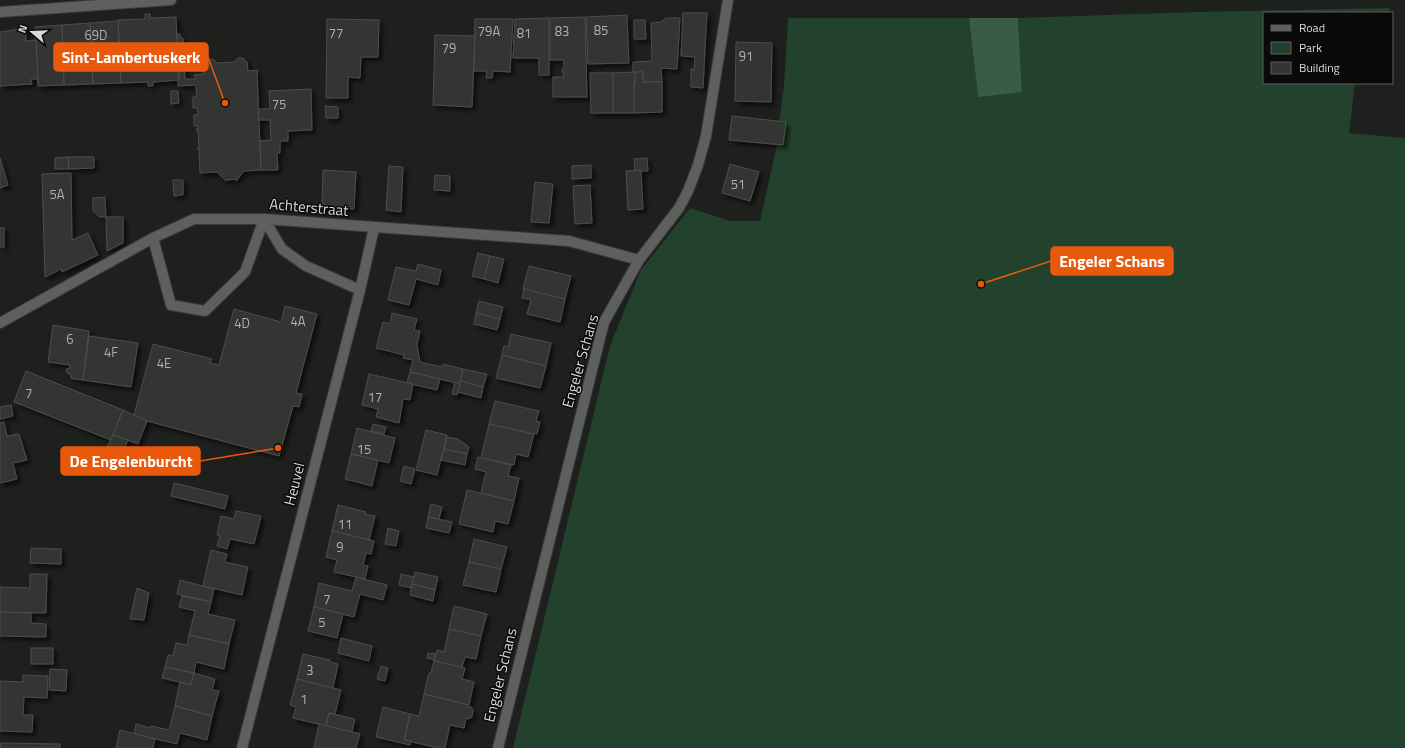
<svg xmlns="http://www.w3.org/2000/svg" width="1405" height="748" font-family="'Titillium Web',sans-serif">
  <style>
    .green { fill: #23422d }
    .forest { fill: #385d44 }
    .building { fill: #333533; stroke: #4b4e4c; filter: url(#shadow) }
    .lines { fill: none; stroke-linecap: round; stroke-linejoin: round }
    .minor-casing { stroke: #3a3c3a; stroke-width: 12 }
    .minor { stroke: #5d605e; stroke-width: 10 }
    .labels { text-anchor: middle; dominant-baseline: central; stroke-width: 3; stroke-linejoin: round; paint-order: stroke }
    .number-label { font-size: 13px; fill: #afb1b0 }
    .street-label { font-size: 15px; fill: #d8dad9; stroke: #090a09 }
    .leader { fill: none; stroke: #e8590c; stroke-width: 1.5 }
    .callout-dot { fill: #e8590c; stroke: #090a09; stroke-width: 1.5 }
    .callout { fill: #e8590c; stroke: #e8590c; stroke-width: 1.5 }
    .callout-label { font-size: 16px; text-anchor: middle; font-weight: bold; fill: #fff }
  </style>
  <defs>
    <filter id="shadow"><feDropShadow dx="3.5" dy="3.5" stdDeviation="2" flood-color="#0009"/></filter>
  </defs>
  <rect width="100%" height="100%" fill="#1e201e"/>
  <polygon class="green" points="1390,8 1389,13 1264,13 1264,83 1355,83 1349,133 1405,138 1405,748 513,748 610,346 641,270 690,208 730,221 760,221 775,154 784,86 788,18 969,18 978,96 1022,92 1018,18 1196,12"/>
  <polygon class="forest" points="969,18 1018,18 1022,92 978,97"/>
  <g class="building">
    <polygon points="683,13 707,13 703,88 691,87 691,69 694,70 695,57 681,56"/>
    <polygon points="145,14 150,14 150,18 176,17 179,80 153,82 153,86 148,86 148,82 121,83 118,20 145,19"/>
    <polygon points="627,15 629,63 588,64 586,17"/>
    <polygon points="585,17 587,97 553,97 553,77 564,77 562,69 564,69 564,60 550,60 550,18"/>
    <polygon points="549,18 549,75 539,75 539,58 513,58 515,19"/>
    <polygon points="666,18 680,18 677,69 661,68 662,82 643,82 643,72 633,72 633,62 652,61 651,23 661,22"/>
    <polygon points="327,19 379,20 378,57 361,57 360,78 348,77 348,98 326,98"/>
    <polygon points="475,19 513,19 510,72 493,71 492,78 486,78 487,71 474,71"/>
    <polygon points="634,20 645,20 646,39 634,39"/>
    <polygon points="118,21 121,83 93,84 90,23"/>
    <polygon points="90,23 93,84 64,85 62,25"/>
    <polygon points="62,25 64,85 38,86 35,27"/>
    <polygon points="26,28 26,41 36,40 38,79 31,79 32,84 0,86 0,32"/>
    <polygon points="177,34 180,34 180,38 183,38 185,79 196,79 196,76 194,76 194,75 204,74 204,64 208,60 213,59 217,63 234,62 238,58 243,58 247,62 248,71 258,70 257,72 261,170 244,171 236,181 235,179 227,180 226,181 217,172 200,173 199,149 197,149 199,148 198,130 197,131 196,129 198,129 198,126 194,126 194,115 198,115 197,108 193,108 193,97 197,97 196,85 178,86 178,81 179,80"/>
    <polygon points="435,35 475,36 472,107 433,105"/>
    <polygon points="736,42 772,43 771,102 735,101"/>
    <polygon points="635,72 643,72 643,82 662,82 662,112 634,113 634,82 635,82"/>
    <polygon points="635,72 635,82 634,82 634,113 613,113 613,73"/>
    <polygon points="590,73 613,73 613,113 591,113"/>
    <polygon points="311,89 312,130 288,131 288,141 280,141 280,153 277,153 278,170 261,170 260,141 271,140 270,120 259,120 258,109 270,109 269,91"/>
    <polygon points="171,91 178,91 179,103 171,104"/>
    <polygon points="325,106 338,107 338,118 326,118"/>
    <polygon points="732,116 786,122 783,145 729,140"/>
    <polygon points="68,157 69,169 55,169 55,158"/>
    <polygon points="68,157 94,157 94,168 69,169"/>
    <polygon points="0,158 8,185 0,188"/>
    <polygon points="647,158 648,171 635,171 634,159"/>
    <polygon points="730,164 759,172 750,201 722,193"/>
    <polygon points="591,165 591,178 572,179 572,166"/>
    <polygon points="389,166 403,167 401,212 386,210"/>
    <polygon points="323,170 356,172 354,209 322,207"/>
    <polygon points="641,170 643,209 628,210 626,171"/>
    <polygon points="71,173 72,240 88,233 98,255 62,272 61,269 45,277 42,174"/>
    <polygon points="435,175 450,176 450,191 434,190"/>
    <polygon points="173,180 183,180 183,195 174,196"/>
    <polygon points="535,182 553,184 549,223 531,222"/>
    <polygon points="590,185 592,223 575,224 573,186"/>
    <polygon points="105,197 106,217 100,217 93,211 93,198"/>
    <polygon points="106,217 123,217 123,243 107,251"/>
    <rect x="0" y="228" width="4" height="19"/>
    <polygon points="478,253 490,256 484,279 472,276"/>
    <polygon points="490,256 504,259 498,283 484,279"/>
    <polygon points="418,264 441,270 438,285 416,279 409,305 388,300 396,267 416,271"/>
    <polygon points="529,266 571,276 565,299 523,289"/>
    <polygon points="524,289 565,299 560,322 527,314 531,300 522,298"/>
    <polygon points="479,301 503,307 500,319 476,313"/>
    <polygon points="285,306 317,314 296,393 302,394 299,407 293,406 279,456 147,421 134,415 153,344 212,359 210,363 219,365 234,309 281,322"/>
    <polygon points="392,313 417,319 414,330 420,331 417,345 420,362 442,367 443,364 463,369 460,384 410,372 413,360 403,358 404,355 376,348 383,322 390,324"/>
    <polygon points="476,313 500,319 497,330 474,324"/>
    <polygon points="53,325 89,331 83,380 74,379 71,378 70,374 67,373 66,369 70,368 70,365 48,362"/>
    <polygon points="511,334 551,343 546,366 502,355 504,346 508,347"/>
    <polygon points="89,336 138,343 131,387 83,380"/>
    <polygon points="502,355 546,366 540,388 496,378"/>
    <polygon points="463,369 487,374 483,387 460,381"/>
    <polygon points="26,371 123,410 111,440 14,402"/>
    <polygon points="410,372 440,379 437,390 407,383"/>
    <polygon points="369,374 413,384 410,400 403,399 399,423 376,417 378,409 362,405"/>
    <polygon points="460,381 483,387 481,398 458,392"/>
    <polygon points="455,382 460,384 457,395 452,394"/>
    <polygon points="495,401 539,411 536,421 540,422 537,434 534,433 534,434 489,424"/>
    <polygon points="11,405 13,416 0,419 0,407"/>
    <polygon points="123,410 147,421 138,444 113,435"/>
    <polygon points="4,422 7,436 19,434 27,460 13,463 17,479 0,483 0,423"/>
    <polygon points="373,424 386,427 384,434 371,431"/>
    <polygon points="489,424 534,434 528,457 516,454 514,465 481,458"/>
    <polygon points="357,428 395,438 389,463 351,454"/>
    <polygon points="426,430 447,435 437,475 416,470"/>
    <polygon points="113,435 128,440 122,454 107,447"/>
    <polygon points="447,437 458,439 469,447 467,454 444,449"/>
    <polygon points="444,449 467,454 465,465 441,460"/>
    <polygon points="351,454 378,460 372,486 345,479"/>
    <polygon points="478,457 511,465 508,476 519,478 514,501 481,493 486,472 475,469"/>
    <polygon points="404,466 415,469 411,484 400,481"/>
    <polygon points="174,483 228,496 225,509 171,496"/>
    <polygon points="467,490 514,501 508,524 495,521 493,532 459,524"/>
    <polygon points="431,504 442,507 439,519 428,517"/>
    <polygon points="338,505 366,512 365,514 375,516 369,540 332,531"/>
    <polygon points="236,511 261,516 254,544 230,539 227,549 217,546 220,536 217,535 221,516 234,519"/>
    <polygon points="428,517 452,522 449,533 426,528"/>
    <polygon points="388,528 399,531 396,546 385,544"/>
    <polygon points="332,531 374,541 371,554 366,553 363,565 368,566 365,579 334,572 337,560 326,557"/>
    <polygon points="474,539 507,547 501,569 469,562"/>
    <polygon points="31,548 61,549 61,564 30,563"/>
    <polygon points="211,550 227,554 225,562 248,567 242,595 203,586"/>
    <polygon points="469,562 501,569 496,592 463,585"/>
    <polygon points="415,572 438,577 435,590 412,584"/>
    <polygon points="30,574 47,574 46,613 0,612 0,587 30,588"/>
    <polygon points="401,574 414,577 411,588 399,585"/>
    <polygon points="356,577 387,585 383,600 360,594 354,617 314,607 319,583 352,591"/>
    <polygon points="180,580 214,589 211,602 177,594"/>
    <polygon points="412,584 435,590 433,601 410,595"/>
    <polygon points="137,588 149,593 144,620 130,619"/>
    <polygon points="182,596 211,602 208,614 235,620 229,644 189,635 195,611 179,607"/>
    <polygon points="454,606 487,614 481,636 449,629"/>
    <polygon points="314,607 343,614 337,638 308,631"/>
    <polygon points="0,612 31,613 31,623 46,624 46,637 0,636"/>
    <polygon points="449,629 481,636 476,659 465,657 462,667 465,668 434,661 437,650 444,652"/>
    <polygon points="189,635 229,644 224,669 196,662 194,673 165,667 168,655 173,656 176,643 187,645"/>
    <polygon points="341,638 372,646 369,661 338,653"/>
    <rect x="31" y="648" width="22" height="16"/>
    <polygon points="428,653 436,654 434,660 427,658"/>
    <polygon points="303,654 330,660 330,662 338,664 333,688 297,679"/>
    <polygon points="434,661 465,668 462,679 474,682 469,705 424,694 429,673 431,673"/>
    <polygon points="381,666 388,668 385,681 377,679"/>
    <polygon points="165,667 194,673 191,685 162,678"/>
    <polygon points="50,669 67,670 66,691 49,690"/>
    <polygon points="194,673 215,679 212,690 219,691 212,716 175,706 180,682 191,685"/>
    <polygon points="23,675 48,676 47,698 24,697 23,715 33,715 32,732 0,731 0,681 23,682"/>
    <polygon points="297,679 341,690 335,714 329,713 326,726 293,718 296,707 290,705"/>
    <polygon points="424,694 469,705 468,706 471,707 473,710 472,717 468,719 466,718 464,728 450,725 445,748 438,748 404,740 410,714 419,716"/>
    <polygon points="175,706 212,716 207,740 180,733 177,744 134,734 136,724 151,728 151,726 169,730"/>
    <polygon points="383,707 410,714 404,740 411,741 410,745 376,737"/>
    <polygon points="329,713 355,719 352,732 326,726"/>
    <polygon points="319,724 360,734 356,748 314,748"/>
    <polygon points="120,730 155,739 153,748 116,748"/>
    <polygon points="1,743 60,744 60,748 0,748"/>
  </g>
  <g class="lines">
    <defs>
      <g id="minor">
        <polyline points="0,12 171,0"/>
        <polyline points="264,219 282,249 306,266 360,290"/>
        <polyline points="153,238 171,305 205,311 245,272 264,219"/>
        <polyline points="0,323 153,238 194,219 264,219 569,241 639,260"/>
        <polyline points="242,748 360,290 374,228"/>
        <polyline points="498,748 604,322 639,260 679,208 688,191 698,165 706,136 728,0"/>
      </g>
    </defs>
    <use href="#minor" class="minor-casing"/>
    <use href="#minor" class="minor"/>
  </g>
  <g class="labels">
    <g class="number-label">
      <text x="601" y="30">85</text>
      <text x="489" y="31">79A</text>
      <text x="562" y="31">83</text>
      <text x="336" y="33">77</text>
      <text x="524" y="33">81</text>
      <text x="96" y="35">69D</text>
      <text x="449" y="48">79</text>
      <text x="746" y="56">91</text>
      <text x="279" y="104">75</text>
      <text x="738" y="184">51</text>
      <text x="57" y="194">5A</text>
      <text x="298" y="321">4A</text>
      <text x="242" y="323">4D</text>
      <text x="70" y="339">6</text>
      <text x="111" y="352">4F</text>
      <text x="164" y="363">4E</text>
      <text x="29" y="393">7</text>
      <text x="375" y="397">17</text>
      <text x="364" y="449">15</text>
      <text x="345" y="524">11</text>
      <text x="340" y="547">9</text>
      <text x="327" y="599">7</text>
      <text x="322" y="622">5</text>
      <text x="310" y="670">3</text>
      <text x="304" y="699">1</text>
    </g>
    <g class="street-label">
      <text transform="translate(309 207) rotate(5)">Achterstraat</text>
      <text transform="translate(580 361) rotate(-74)">Engeler Schans</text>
      <text transform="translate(294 484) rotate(-76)">Heuvel</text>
      <text transform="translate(500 675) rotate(-76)">Engeler Schans</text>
    </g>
  </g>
  <path class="leader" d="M225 103L208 57M981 284L1051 261M278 448L200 461"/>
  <g class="callout-dot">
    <circle cx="225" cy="103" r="4"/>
    <circle cx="981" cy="284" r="4"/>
    <circle cx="278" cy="448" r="4"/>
  </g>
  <g class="callout">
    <rect x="54" y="43" width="154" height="28" rx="4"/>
    <rect x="1051" y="247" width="122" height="28" rx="4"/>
    <rect x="61" y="447" width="139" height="28" rx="4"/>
  </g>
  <g class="callout-label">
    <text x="131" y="63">Sint-Lambertuskerk</text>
    <text x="1112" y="267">Engeler Schans</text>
    <text x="131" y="467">De Engelenburcht</text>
  </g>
  <rect x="1263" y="12" width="130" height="72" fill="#090a09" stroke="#5c5d5c"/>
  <rect x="1271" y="25" width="20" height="6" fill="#5d605e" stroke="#5c5d5c"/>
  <text x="1299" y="32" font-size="12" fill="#d8dad9">Road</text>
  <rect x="1271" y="42" width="20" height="12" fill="#23422d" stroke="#5c5d5c"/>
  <text x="1299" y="52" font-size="12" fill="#d8dad9">Park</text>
  <rect x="1271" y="62" width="20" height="12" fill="#333533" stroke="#5c5d5c"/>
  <text x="1299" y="72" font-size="12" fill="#d8dad9">Building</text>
  <g transform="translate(32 32) rotate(289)" stroke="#090a09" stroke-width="3" paint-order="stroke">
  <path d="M0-3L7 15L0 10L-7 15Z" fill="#d8dad9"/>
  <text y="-6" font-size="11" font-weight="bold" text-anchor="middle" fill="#d8dad9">N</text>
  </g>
</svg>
